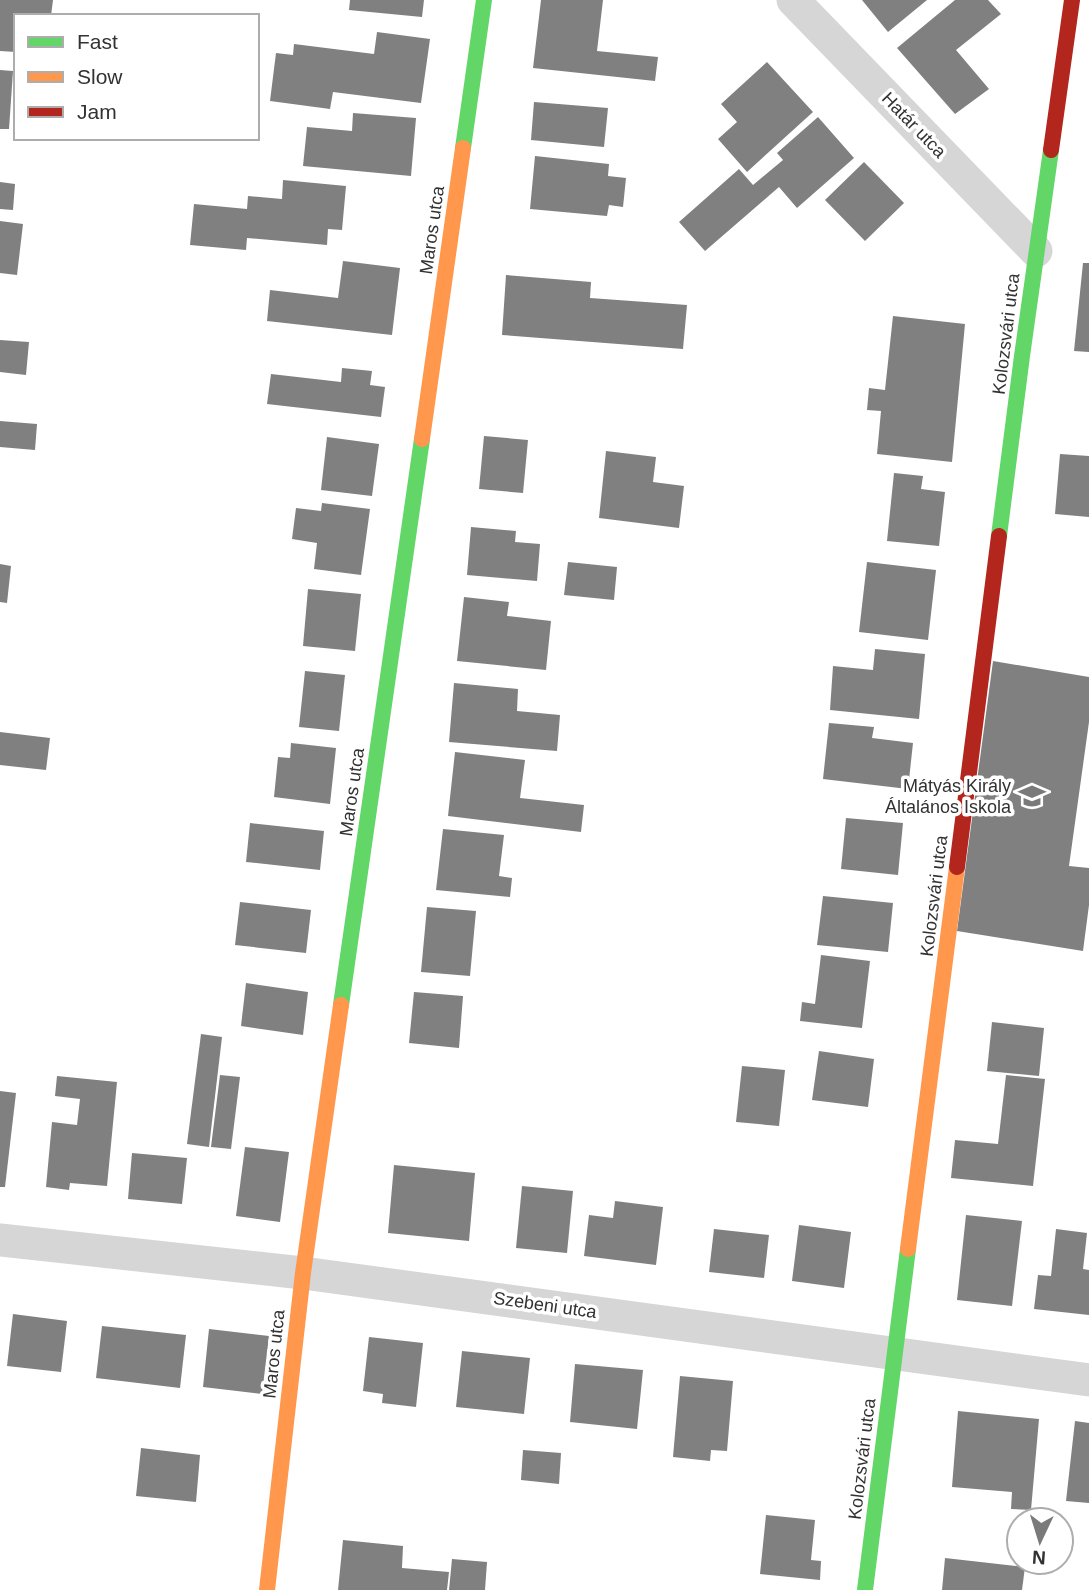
<svg xmlns="http://www.w3.org/2000/svg" width="1089" height="1590" font-family="Helvetica,sans-serif">
  <style>
    .building { fill: #808080 }
    .lines { fill: none; stroke-linecap: round; stroke-linejoin: round }
    .street { stroke: #d6d6d6; stroke-width: 33 }
    .fast { stroke: #63d668; stroke-width: 16 }
    .slow { stroke: #ff974d; stroke-width: 16 }
    .jam { stroke: #b3261e; stroke-width: 16 }
    .labels { text-anchor: middle; dominant-baseline: central; stroke-width: 7; stroke-linejoin: round; paint-order: stroke }
    .street-label { font-size: 18px; fill: #323232; stroke: #fff }
    .poi-label { font-size: 18px; fill: #323232; stroke: #fff; text-anchor: end }
  </style>
  <rect width="100%" height="100%" fill="#fff"/>
  <g class="building">
    <polygon points="0,0 53,0 51,16 16,16 16,52 0,51"/>
    <polygon points="350,0 424,0 422,17 349,10"/>
    <polygon points="541,0 603,0 597,51 658,57 655,81 533,68"/>
    <polygon points="862,0 927,0 888,32"/>
    <polygon points="955,0 988,0 1001,14 956,50 989,89 955,114 897,48"/>
    <polygon points="377,32 430,39 421,103 333,92 330,109 270,101 276,53 293,55 294,44 374,54"/>
    <polygon points="767,62 813,112 747,172 718,139 737,122 721,104"/>
    <polygon points="0,70 13,71 9,129 0,129"/>
    <polygon points="534,102 608,108 604,147 531,140"/>
    <polygon points="353,113 416,118 411,176 303,166 307,127 352,131"/>
    <polygon points="818,117 854,158 797,208 779,187 705,251 679,222 739,169 753,185 783,160 777,153"/>
    <polygon points="535,156 609,164 608,176 626,178 623,207 609,205 607,216 530,209"/>
    <polygon points="864,162 904,203 865,241 825,200"/>
    <polygon points="283,180 346,186 342,230 328,229 327,245 247,238 246,250 190,245 194,204 247,209 248,196 282,199"/>
    <polygon points="0,182 15,184 13,210 0,209"/>
    <polygon points="0,221 23,224 17,275 0,273"/>
    <polygon points="343,261 400,268 392,335 267,321 270,290 338,298"/>
    <polygon points="1083,263 1089,263 1089,352 1074,351"/>
    <polygon points="506,275 591,282 590,298 687,305 683,349 502,335"/>
    <polygon points="893,316 965,324 952,462 877,454 881,411 867,410 869,388 885,390"/>
    <polygon points="0,340 29,342 26,375 0,372"/>
    <polygon points="342,368 372,371 370,385 385,387 381,417 267,404 271,374 341,382"/>
    <polygon points="0,421 37,424 35,450 0,447"/>
    <polygon points="484,436 528,440 523,493 479,489"/>
    <polygon points="327,437 379,444 372,496 321,490"/>
    <polygon points="606,451 656,457 653,482 684,486 679,528 599,518"/>
    <polygon points="1060,454 1089,456 1089,517 1055,514"/>
    <polygon points="894,473 923,476 921,489 945,492 939,546 887,541"/>
    <polygon points="322,503 370,509 361,575 314,569 317,543 292,539 296,508 321,511"/>
    <polygon points="471,527 516,531 515,542 540,544 537,581 467,575"/>
    <polygon points="568,562 617,567 614,600 564,595"/>
    <polygon points="867,562 936,570 928,640 859,632"/>
    <polygon points="0,564 11,566 7,603 0,602"/>
    <polygon points="308,589 361,594 355,651 303,646"/>
    <polygon points="464,597 509,602 507,616 551,621 546,670 457,661"/>
    <polygon points="875,649 925,654 919,719 830,710 833,666 873,670"/>
    <polygon points="993,661 1089,677 1089,722 1069,866 1089,868 1089,905 1083,951 957,931"/>
    <polygon points="305,671 345,675 339,731 299,727"/>
    <polygon points="454,683 518,689 517,711 560,715 557,751 449,742"/>
    <polygon points="829,723 874,727 872,738 913,743 908,789 823,779"/>
    <polygon points="0,732 50,738 46,770 0,765"/>
    <polygon points="291,743 336,748 330,804 274,797 278,757 290,758"/>
    <polygon points="455,752 525,760 520,798 584,805 581,832 448,816"/>
    <polygon points="846,818 903,823 898,875 841,869"/>
    <polygon points="250,823 324,831 320,870 246,862"/>
    <polygon points="443,829 504,835 499,876 512,878 510,897 436,890"/>
    <polygon points="823,896 893,903 888,952 817,945"/>
    <polygon points="240,902 311,910 306,953 235,945"/>
    <polygon points="427,907 476,911 470,976 421,972"/>
    <polygon points="821,955 870,961 862,1028 800,1021 802,1002 815,1004"/>
    <polygon points="246,983 308,992 303,1035 241,1026"/>
    <polygon points="414,992 463,996 459,1048 409,1043"/>
    <polygon points="992,1022 1044,1028 1039,1076 987,1071"/>
    <polygon points="201,1034 222,1037 209,1147 187,1144"/>
    <polygon points="819,1051 874,1059 868,1107 812,1100"/>
    <polygon points="742,1066 785,1070 779,1126 736,1122"/>
    <polygon points="220,1075 240,1077 231,1149 211,1147"/>
    <polygon points="1006,1075 1045,1079 1033,1186 951,1178 955,1140 998,1144"/>
    <polygon points="57,1076 117,1082 107,1186 70,1183 69,1190 46,1187 52,1122 77,1125 80,1099 55,1096"/>
    <polygon points="0,1091 16,1093 5,1187 0,1187"/>
    <polygon points="245,1147 289,1152 280,1222 236,1216"/>
    <polygon points="132,1153 187,1158 182,1204 128,1199"/>
    <polygon points="394,1165 475,1173 469,1241 388,1233"/>
    <polygon points="522,1186 573,1191 567,1253 516,1248"/>
    <polygon points="615,1201 663,1207 656,1265 584,1256 589,1215 613,1218"/>
    <polygon points="966,1215 1022,1221 1012,1306 957,1300"/>
    <polygon points="799,1225 851,1232 844,1288 792,1281"/>
    <polygon points="714,1229 769,1235 764,1278 709,1272"/>
    <polygon points="1056,1229 1087,1233 1083,1269 1089,1270 1089,1315 1034,1309 1038,1275 1051,1276"/>
    <polygon points="13,1314 67,1321 61,1372 7,1366"/>
    <polygon points="102,1326 186,1335 180,1388 96,1378"/>
    <polygon points="209,1329 269,1336 262,1394 203,1387"/>
    <polygon points="369,1337 423,1343 416,1407 382,1403 383,1394 363,1391"/>
    <polygon points="462,1351 530,1358 524,1414 456,1407"/>
    <polygon points="575,1364 643,1370 637,1429 570,1422"/>
    <polygon points="680,1376 733,1381 727,1451 711,1450 710,1461 673,1457"/>
    <polygon points="958,1411 1039,1419 1031,1510 1011,1509 1012,1492 952,1487"/>
    <polygon points="1075,1421 1089,1423 1089,1503 1066,1501"/>
    <polygon points="141,1448 200,1455 196,1502 136,1496"/>
    <polygon points="523,1450 561,1453 559,1484 521,1480"/>
    <polygon points="766,1515 815,1520 811,1560 821,1561 820,1580 760,1574"/>
    <polygon points="343,1540 403,1546 402,1568 449,1572 447,1590 338,1590"/>
    <polygon points="945,1558 1025,1567 1022,1590 942,1590"/>
    <polygon points="452,1559 487,1562 485,1590 449,1590"/>
  </g>
  <g class="lines">
    <g class="street">
      <polyline points="793,0 1036,251"/>
      <polyline points="0,1240 303,1273 1089,1380"/>
    </g>
    <g class="fast">
      <polyline points="463,148 484,0"/>
      <polyline points="999,536 1022,356 1051,150"/>
      <polyline points="341,1005 422,439"/>
      <polyline points="865,1590 908,1249"/>
    </g>
    <g class="slow">
      <polyline points="422,439 463,148"/>
      <polyline points="908,1249 957,867"/>
      <polyline points="267,1590 303,1273 341,1005"/>
    </g>
    <g class="jam">
      <polyline points="1051,150 1072,0"/>
      <polyline points="957,867 999,536"/>
    </g>
  </g>
  <defs>
    <symbol id="school-bare" viewBox="-9 -9 18 18"><path d="M0-5L7-2L0 1L-7-2ZM-4 1L0 2.5L4 1V4Q0 6-4 4Z" fill="#7a7a7a" stroke="#fff" stroke-width="2.5" paint-order="stroke"/></symbol>
  </defs>
  <g fill-rule="evenodd">
    <use href="#school-bare" x="1013" y="777" width="38" height="38"/>
  </g>
  <g class="labels">
    <g class="street-label">
      <text transform="translate(914 125) rotate(46)">Határ utca</text>
      <text transform="translate(432 230) rotate(-82)">Maros utca</text>
      <text transform="translate(1006 334) rotate(-83)">Kolozsvári utca</text>
      <text transform="translate(352 792) rotate(-82)">Maros utca</text>
      <text transform="translate(934 896) rotate(-83)">Kolozsvári utca</text>
      <text transform="translate(545 1305) rotate(8)">Szebeni utca</text>
      <text transform="translate(274 1354) rotate(-84)">Maros utca</text>
      <text transform="translate(862 1459) rotate(-83)">Kolozsvári utca</text>
    </g>
    <g class="poi-label">
      <text x="1011" y="786">Mátyás Király<tspan x="1011" dy="21">Általános Iskola</tspan></text>
    </g>
  </g>
  <rect x="14" y="14" width="245" height="126" fill="#ffffff" stroke="#adadad" stroke-width="2"/>
  <rect x="28" y="37" width="35" height="10" fill="#63d668" stroke="#adadad" stroke-width="2"/>
  <text x="77" y="49" font-size="21" fill="#323232">Fast</text>
  <rect x="28" y="72" width="35" height="10" fill="#ff974d" stroke="#adadad" stroke-width="2"/>
  <text x="77" y="84" font-size="21" fill="#323232">Slow</text>
  <rect x="28" y="107" width="35" height="10" fill="#b3261e" stroke="#adadad" stroke-width="2"/>
  <text x="77" y="119" font-size="21" fill="#323232">Jam</text>
  <g transform="translate(1040 1541) rotate(184)"><circle r="33" fill="#ffffff" stroke="#adadad" stroke-width="2"/>
  <path d="M0-5L12 26L0 18L-12 26Z" fill="#7a7a7a"/>
  <text y="-10" font-size="19" font-weight="bold" text-anchor="middle" fill="#323232">N</text>
  </g>
</svg>
